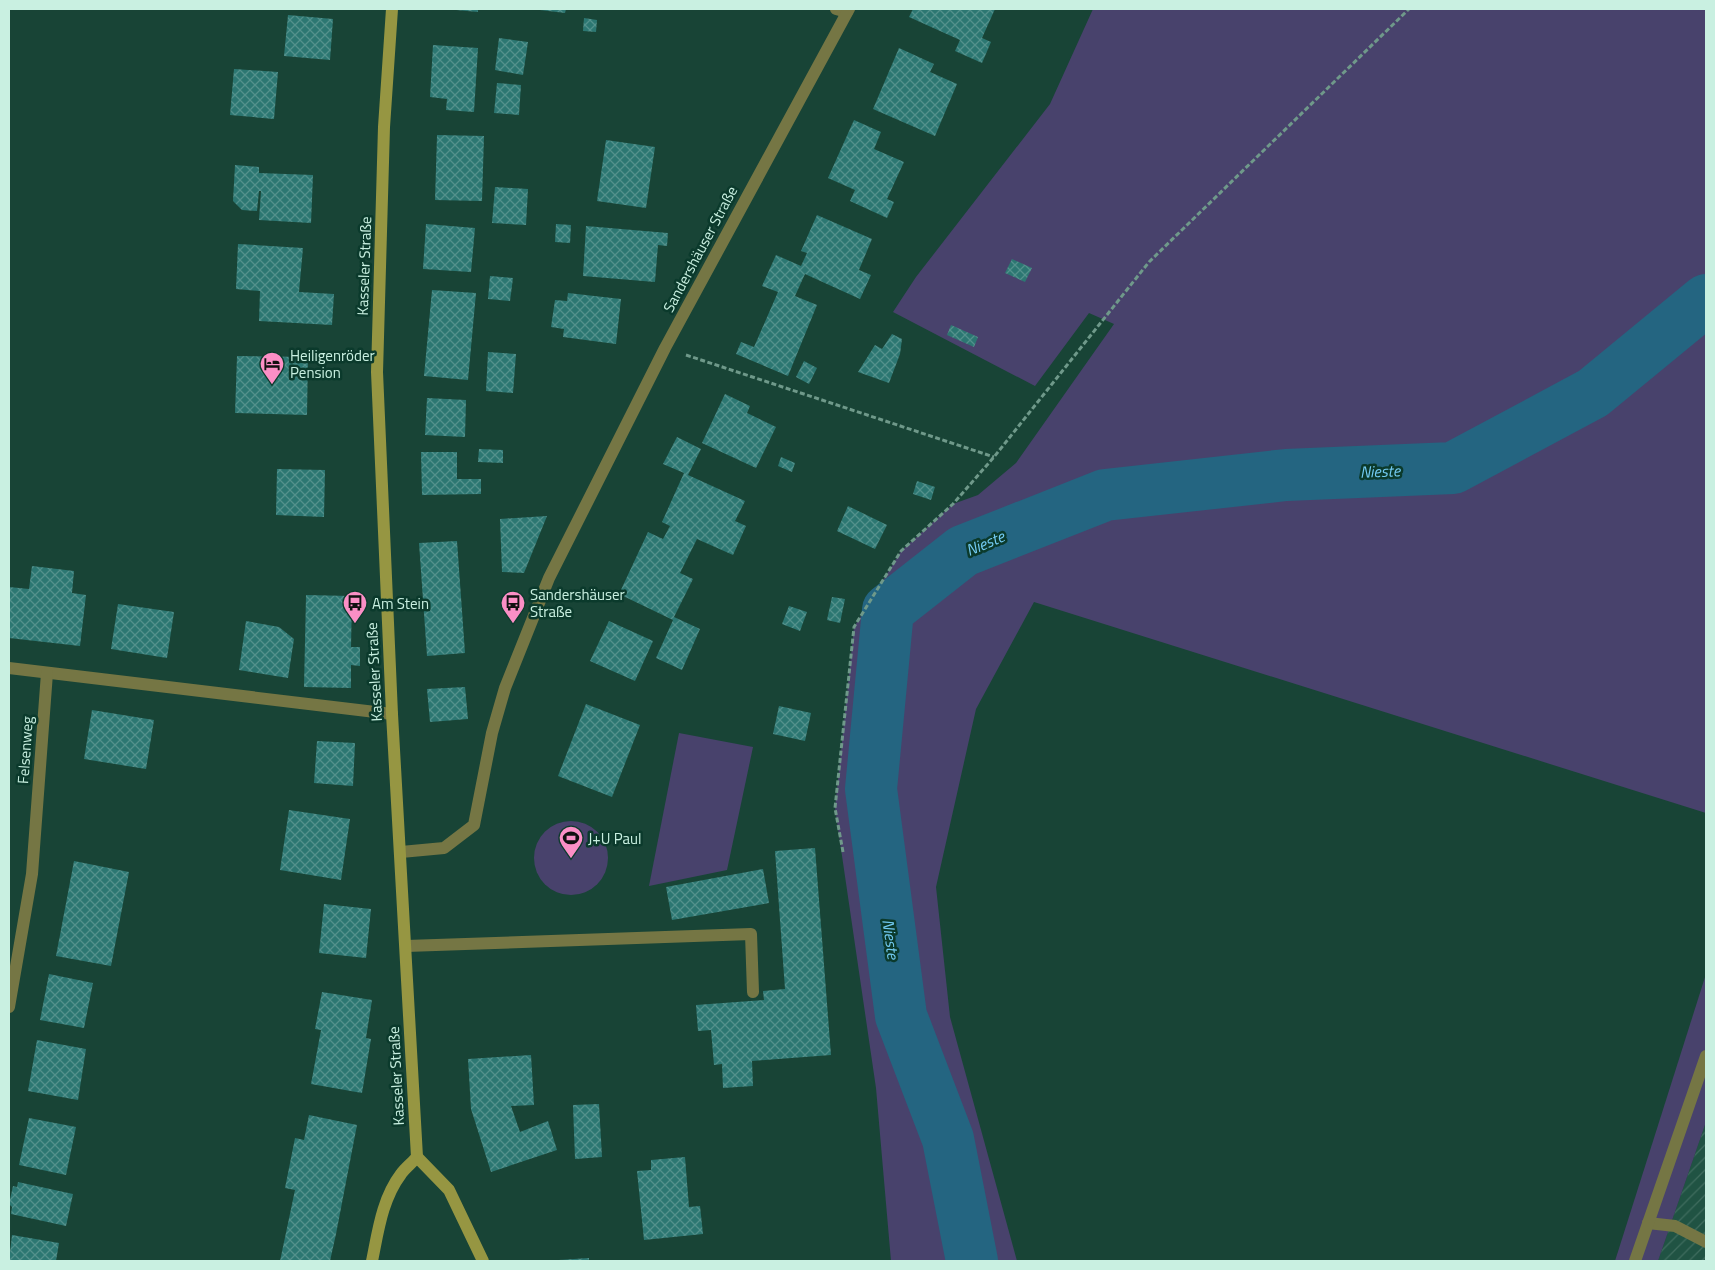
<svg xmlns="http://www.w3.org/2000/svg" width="1715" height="1270" font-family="'Titillium Web',sans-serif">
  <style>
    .industrial { fill: url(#industrial-furrows) }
    .grass { fill: #48426c }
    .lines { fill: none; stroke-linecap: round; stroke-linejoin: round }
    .river { stroke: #246581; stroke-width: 52 }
    .building { fill: url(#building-cross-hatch) }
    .path { stroke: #6f998a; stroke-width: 3; stroke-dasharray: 5 2.5; stroke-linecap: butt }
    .service { stroke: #757644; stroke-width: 12 }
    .minor { stroke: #757644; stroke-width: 12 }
    .tertiary { stroke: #757644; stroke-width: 12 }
    .secondary { stroke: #969642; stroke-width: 12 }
    .labels { text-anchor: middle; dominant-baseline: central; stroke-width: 5; stroke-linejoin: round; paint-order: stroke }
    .street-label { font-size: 15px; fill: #c9f0e1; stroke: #0b3a2c }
    .poi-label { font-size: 15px; fill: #c9f0e1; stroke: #0b3a2c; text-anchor: start }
    .water-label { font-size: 16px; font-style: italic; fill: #73cbf3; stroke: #0b3a2c }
  </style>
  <defs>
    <pattern id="industrial-furrows" width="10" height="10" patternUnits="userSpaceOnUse" patternTransform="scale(1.25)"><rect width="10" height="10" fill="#205343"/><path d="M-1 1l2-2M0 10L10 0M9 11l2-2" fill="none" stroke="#3f6c5e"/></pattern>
    <pattern id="building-cross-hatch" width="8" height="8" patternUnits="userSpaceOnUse" patternTransform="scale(1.25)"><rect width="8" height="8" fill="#2c7772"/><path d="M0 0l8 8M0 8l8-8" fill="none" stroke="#53918c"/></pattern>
  </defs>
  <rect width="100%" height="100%" fill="#184436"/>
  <polygon class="industrial" points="1706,1122 1706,1261 1658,1261"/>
  <g class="grass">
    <polygon points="1093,9 1706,9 1706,813 1034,602 976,709 936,887 950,1017 1017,1261 891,1261 876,1088 835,808 854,627 901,551 953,504 978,495 1016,463 1114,324 1089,313 1035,386 893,312 916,277 1050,104"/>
    <polygon points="679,733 753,747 727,870 649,886"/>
    <circle cx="571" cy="858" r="37"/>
    <polygon points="1706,974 1706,1122 1658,1261 1615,1261"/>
  </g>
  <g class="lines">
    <polyline class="river" points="972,1261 948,1139 901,1016 871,789 888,610 963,551 1105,495 1286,475 1453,468 1593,393 1706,300"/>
  </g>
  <g class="building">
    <polygon points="456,9 478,9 478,12 456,10"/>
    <polygon points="540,9 566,9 565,13 540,10"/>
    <polygon points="913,9 995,9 982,38 991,42 982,63 955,51 960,40 909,17"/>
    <polygon points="288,15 333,19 330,60 284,56"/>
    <polygon points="584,18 597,20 596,32 583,31"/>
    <polygon points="499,38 528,42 523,75 495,70"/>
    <polygon points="433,45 478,48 474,112 446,110 447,99 430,97"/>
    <polygon points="899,48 934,64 930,72 957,84 935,136 873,109"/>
    <polygon points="234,69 278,72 274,119 230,115"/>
    <polygon points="497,83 521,85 519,115 494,113"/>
    <polygon points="854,120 881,132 874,149 904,162 887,199 894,202 887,218 850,201 855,190 828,178"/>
    <polygon points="437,135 484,136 482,201 435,200"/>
    <polygon points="606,140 655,147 646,208 597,201"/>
    <polygon points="235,165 259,167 259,173 313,175 311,223 259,220 261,191 259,191 257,211 242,210 233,201"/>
    <polygon points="495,187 528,189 526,225 492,223"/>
    <polygon points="817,215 872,239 859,270 871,275 860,299 805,274 795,296 817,305 788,376 736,354 741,342 754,347 778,292 762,286 776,255 801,266 807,253 801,251"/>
    <polygon points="426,224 475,228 471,272 423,269"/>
    <polygon points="556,224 571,225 570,243 555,242"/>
    <polygon points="586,226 668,233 667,246 658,245 655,282 583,276"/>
    <polygon points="238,244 303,248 299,292 334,294 332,325 259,321 260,291 236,289"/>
    <polygon points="1012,259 1032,268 1025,282 1005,273"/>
    <polygon points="490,276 513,278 510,301 488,299"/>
    <polygon points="432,290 476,293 468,380 424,376"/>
    <polygon points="568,293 621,299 616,344 563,337 564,329 551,327 555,300 567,301"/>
    <polygon points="951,325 978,337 974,347 947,335"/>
    <polygon points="892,334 902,339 900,354 889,383 858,372 875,345 882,349"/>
    <polygon points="488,352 516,354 513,393 486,391"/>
    <polygon points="237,356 308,357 307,415 235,413"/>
    <polygon points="804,361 817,368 809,384 796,377"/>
    <polygon points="725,394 750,406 747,413 776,427 756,468 702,443"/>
    <polygon points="427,398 466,400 465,437 425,435"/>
    <polygon points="677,437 701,449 688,475 745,501 735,521 746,526 733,555 697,539 680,573 693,579 674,617 700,629 682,670 656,658 673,620 619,594 648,532 663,539 670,526 662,522 684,473 663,464"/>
    <polygon points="479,449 503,450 503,463 478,462"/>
    <polygon points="421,452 457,452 457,479 481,479 481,494 422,495"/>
    <polygon points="781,457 795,463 792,472 778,466"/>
    <polygon points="277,469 325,470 324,517 276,515"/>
    <polygon points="917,481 935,487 931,500 913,494"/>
    <polygon points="848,506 887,525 875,549 837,531"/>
    <polygon points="547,516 524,573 502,572 500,519"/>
    <polygon points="457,541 465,653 427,656 419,543"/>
    <polygon points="32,566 74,571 72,593 86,595 80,646 9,638 9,587 29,589"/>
    <polygon points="306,595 352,596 351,647 360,647 360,666 351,665 351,688 304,687"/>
    <polygon points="832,597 845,599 840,623 827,620"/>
    <polygon points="118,604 174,612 167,658 111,649"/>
    <polygon points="789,606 807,612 800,631 782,624"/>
    <polygon points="246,621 279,627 294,639 288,678 239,670"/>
    <polygon points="609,621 653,641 635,681 590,661"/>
    <polygon points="465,687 468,719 430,722 427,689"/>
    <polygon points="586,704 640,725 612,797 558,776"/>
    <polygon points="779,706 811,713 805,741 773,734"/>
    <polygon points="92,710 154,720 146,769 84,759"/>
    <polygon points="317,741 355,743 353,786 314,783"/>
    <polygon points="289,810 350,819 341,880 280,870"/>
    <polygon points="815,848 831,1055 752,1061 753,1086 723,1088 722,1064 714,1065 711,1030 698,1031 696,1005 764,1000 763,991 785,989 775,851"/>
    <polygon points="74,861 129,872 111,966 56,956"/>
    <polygon points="763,869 769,903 672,920 666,887"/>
    <polygon points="324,904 371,909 366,958 319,953"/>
    <polygon points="49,974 93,983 84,1028 40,1020"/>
    <polygon points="322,992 372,1000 366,1038 371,1039 362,1093 311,1084 321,1030 315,1029"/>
    <polygon points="37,1040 86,1049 78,1100 28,1091"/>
    <polygon points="531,1055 534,1105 511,1106 520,1132 548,1121 557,1150 491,1172 471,1109 468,1059"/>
    <polygon points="599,1104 602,1157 575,1159 573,1105"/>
    <polygon points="309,1115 357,1125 336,1234 330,1261 280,1261 295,1190 285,1188 295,1138 304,1140"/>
    <polygon points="29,1118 76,1127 66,1175 19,1165"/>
    <polygon points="685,1157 689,1207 700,1206 703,1234 644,1240 637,1171 651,1170 651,1160"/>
    <polygon points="18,1182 73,1194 66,1226 11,1214 12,1207 9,1204 13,1186 17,1187"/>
    <polygon points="12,1235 59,1243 56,1261 9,1261"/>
    <polygon points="589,1258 589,1261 560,1261 559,1260"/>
  </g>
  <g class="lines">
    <g class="path">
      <polyline points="686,355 994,457"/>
      <polyline points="843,852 835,808 854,627 901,551 953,504 994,457 1149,262 1409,9"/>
    </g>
    <g class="service">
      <polyline points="836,9 847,12"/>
      <polyline points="406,946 751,934 753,992"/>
      <polyline points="1648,1223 1675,1226 1706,1242"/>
      <polyline points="1635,1261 1706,1056"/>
    </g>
    <g class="minor">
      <polyline points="9,668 392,714"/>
      <polyline points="9,1007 32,874 47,673"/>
    </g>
    <polyline class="tertiary" points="401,852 444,848 474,825 492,733 505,688 549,578 665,348 849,9"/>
    <g class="secondary">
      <polyline points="417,1157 449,1190 483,1261"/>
      <path d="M372,1261C378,1232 382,1199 401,1174C405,1168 412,1163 417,1157L392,714L377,372L384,127L392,9"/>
    </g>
  </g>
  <defs>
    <symbol id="hotel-pin" viewBox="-11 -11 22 30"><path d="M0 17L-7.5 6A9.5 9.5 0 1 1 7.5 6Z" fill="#fb8fc6" stroke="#0b3a2c"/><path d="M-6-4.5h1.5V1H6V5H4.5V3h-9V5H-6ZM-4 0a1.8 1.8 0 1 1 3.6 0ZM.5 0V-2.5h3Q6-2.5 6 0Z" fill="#111"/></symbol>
    <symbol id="bus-pin" viewBox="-11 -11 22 30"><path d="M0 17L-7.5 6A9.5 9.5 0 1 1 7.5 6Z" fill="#fb8fc6" stroke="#0b3a2c"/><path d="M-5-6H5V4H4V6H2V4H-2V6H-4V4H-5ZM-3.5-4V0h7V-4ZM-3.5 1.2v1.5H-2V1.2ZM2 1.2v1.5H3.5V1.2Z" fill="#111"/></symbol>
    <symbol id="stadium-pin" viewBox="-11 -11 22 30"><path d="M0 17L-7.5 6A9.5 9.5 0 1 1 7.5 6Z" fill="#fb8fc6" stroke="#0b3a2c"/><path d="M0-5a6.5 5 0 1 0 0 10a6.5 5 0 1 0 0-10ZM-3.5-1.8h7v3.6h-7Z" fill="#111"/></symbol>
  </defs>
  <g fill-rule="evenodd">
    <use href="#hotel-pin" x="258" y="350" width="28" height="38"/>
    <use href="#bus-pin" x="341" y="589" width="28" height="38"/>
    <use href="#bus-pin" x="499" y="589" width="28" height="38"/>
    <use href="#stadium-pin" x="557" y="824" width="28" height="38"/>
  </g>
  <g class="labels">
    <g class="street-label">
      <text transform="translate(700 249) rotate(-62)">Sandershäuser Straße</text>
      <text transform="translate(364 266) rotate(-88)">Kasseler Straße</text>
      <text transform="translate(374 672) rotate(-93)">Kasseler Straße</text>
      <text transform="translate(25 750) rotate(-86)">Felsenweg</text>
      <text transform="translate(396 1076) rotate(-93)">Kasseler Straße</text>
    </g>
    <g class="poi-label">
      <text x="290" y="355">Heiligenröder<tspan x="290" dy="17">Pension</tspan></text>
      <text x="530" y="594">Sandershäuser<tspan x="530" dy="17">Straße</tspan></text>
      <text x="372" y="603">Am Stein</text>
      <text x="588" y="838">J+U Paul</text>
    </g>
    <g class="water-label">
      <text transform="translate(1380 471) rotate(-2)">Nieste</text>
      <text transform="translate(985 543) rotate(-23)">Nieste</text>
      <text transform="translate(891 939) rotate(82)">Nieste</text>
    </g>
  </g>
  <rect width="1715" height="1270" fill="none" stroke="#c9f0e1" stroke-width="20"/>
</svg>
